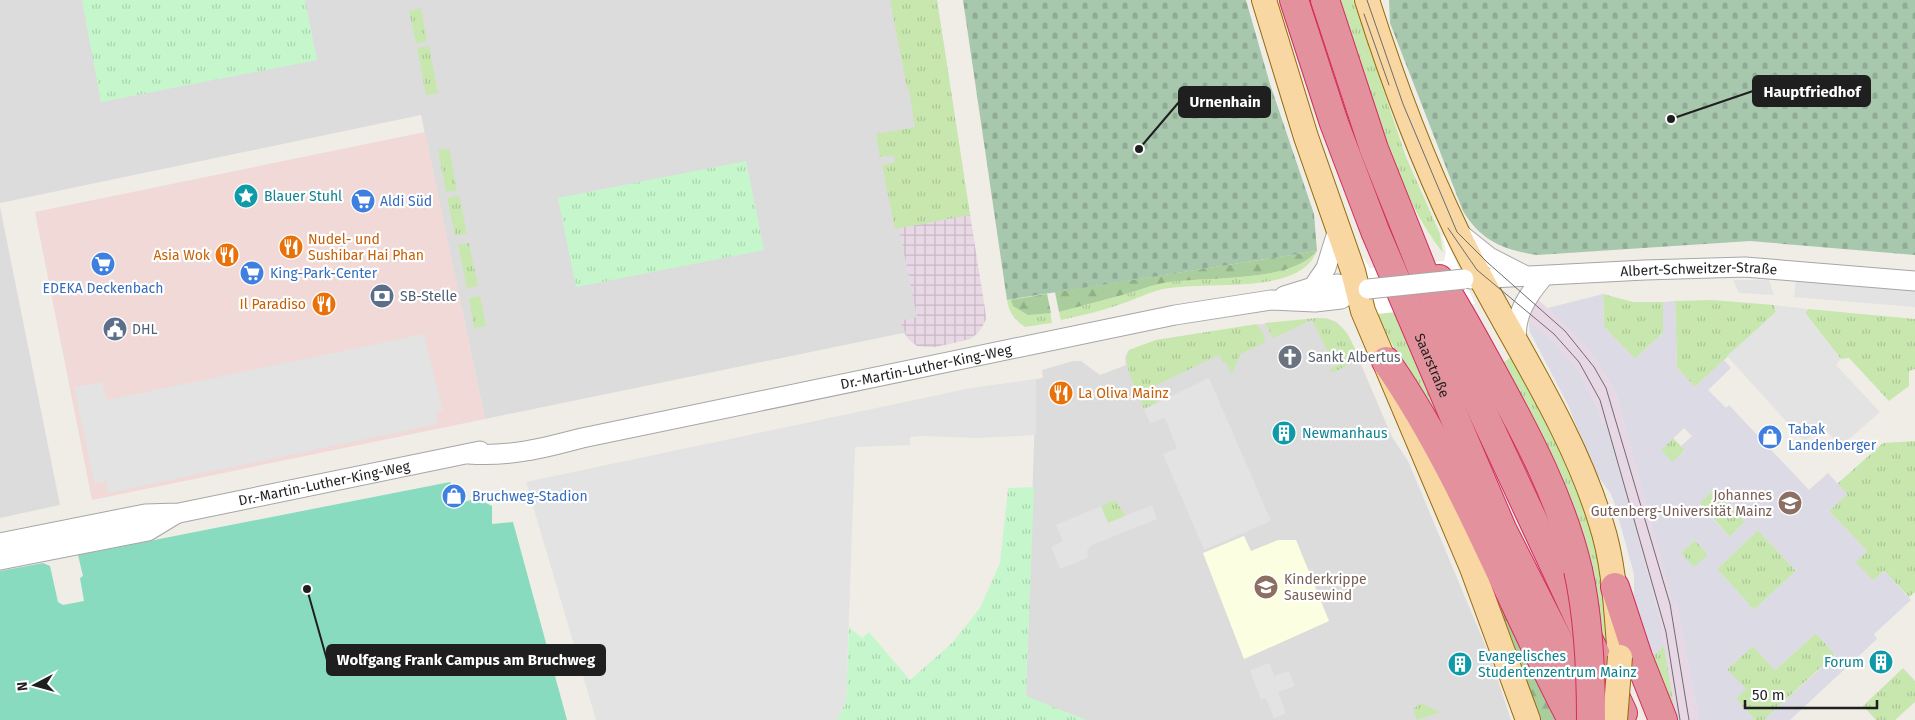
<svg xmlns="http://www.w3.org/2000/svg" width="1915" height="720" font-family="'Fira Sans',sans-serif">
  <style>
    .residential { fill: #dddcdc }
    .commercial { fill: #f0d9d6 }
    .industrial { fill: url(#industrial-grid) }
    .education { fill: #fcfee1 }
    .railway { fill: #e8d8e5 }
    .grass { fill: url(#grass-tufts) }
    .forest { fill: url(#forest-firs) }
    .cemetery { fill: url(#cemetery-stones) }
    .park { fill: url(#park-tufts) }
    .pitch { fill: #88dbbf }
    .parking { fill: #e3e3e3 }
    .plaza { fill: #dbdae5; fill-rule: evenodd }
    .pier { fill: #fff }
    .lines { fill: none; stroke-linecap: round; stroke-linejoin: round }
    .minor-casing { stroke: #a6a6a6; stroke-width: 21 }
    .major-casing { stroke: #946c07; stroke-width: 26 }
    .highway-casing { stroke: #d32d5f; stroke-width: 30 }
    .minor { stroke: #fff; stroke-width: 19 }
    .major { stroke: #f8d7a3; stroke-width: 24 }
    .highway { stroke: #e3929d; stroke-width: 28 }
    .tram { stroke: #6d6d6d; stroke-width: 1 }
    .minor-bridge-casing { stroke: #a6a6a6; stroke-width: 21; stroke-linecap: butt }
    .major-bridge-casing { stroke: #946c07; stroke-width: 26; stroke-linecap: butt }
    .highway-bridge-casing { stroke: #d32d5f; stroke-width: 30; stroke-linecap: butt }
    .minor-bridge { stroke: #fff; stroke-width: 19 }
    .major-bridge { stroke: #f8d7a3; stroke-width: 24 }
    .highway-bridge { stroke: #e3929d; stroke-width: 28 }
    .labels { text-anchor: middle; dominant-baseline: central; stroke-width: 4.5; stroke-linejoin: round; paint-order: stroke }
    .culture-label { font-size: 14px; fill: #0d838f; stroke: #fff; text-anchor: start }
    .shop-label { font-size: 14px; fill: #366cbe; stroke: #fff; text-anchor: start }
    .food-label { font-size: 14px; fill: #c56008; stroke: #fff; text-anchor: start }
    .street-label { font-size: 14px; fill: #1f1f1f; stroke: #fff }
    .service-label { font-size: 14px; fill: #4e5e75; stroke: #fff; text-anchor: start }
    .worship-label { font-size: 14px; fill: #5b616d; stroke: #fff; text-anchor: start }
    .education-label { font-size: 14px; fill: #785e54; stroke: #fff; text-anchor: end }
    .leader { fill: none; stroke: #1f1f1f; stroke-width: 2 }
    .callout-dot { fill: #1f1f1f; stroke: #fff; stroke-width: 2 }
    .callout { fill: #1f1f1f; stroke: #1f1f1f; stroke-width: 2 }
    .callout-label { font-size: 15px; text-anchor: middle; font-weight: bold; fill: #fff }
  </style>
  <defs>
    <pattern id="industrial-grid" width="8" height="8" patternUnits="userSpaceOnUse" patternTransform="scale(1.25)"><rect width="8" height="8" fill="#e8d8e5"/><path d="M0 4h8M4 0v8" fill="none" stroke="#c7b9c4"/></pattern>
    <pattern id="grass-tufts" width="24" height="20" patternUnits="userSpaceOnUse" patternTransform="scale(1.25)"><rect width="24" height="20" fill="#c8e7af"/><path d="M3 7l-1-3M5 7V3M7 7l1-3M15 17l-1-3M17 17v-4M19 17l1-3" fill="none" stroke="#abc696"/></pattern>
    <pattern id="forest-firs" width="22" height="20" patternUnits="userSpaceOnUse" patternTransform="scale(1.25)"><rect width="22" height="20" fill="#a9cd9d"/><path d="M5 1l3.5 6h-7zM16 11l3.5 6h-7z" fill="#91b087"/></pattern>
    <pattern id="cemetery-stones" width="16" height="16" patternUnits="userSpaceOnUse" patternTransform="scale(1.25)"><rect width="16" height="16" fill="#a8c8ae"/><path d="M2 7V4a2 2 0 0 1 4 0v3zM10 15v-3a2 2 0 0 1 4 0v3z" fill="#90ab95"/></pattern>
    <pattern id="park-tufts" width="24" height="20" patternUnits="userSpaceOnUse" patternTransform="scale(1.25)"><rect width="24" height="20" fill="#c6f7cc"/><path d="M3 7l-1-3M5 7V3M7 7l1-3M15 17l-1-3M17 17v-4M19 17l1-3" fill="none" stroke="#aad3af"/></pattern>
  </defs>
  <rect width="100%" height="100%" fill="#f0ede6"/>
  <g class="residential">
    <polygon points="0,0 937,0 986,319 977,334 970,339 934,347 917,346 903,333 485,419 421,115 0,203"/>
    <polygon points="0,207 60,505 0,518"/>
    <polygon points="1326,318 1337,322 1348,334 1392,437 1408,461 1491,659 1511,720 1086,720 1026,697 1036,379 1043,378 1042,370 1073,361 1081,361 1100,375 1126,365 1125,357 1129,350 1156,340 1262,324"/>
  </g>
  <polygon class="commercial" points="425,132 485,419 92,500 35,212"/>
  <polygon class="industrial" points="970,215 985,309 986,319 982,327 977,334 963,341 934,347 917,346 908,339 900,321 917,317 899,228"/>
  <polygon class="education" points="1244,536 1251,551 1278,540 1296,540 1329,621 1244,659 1203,553"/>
  <polygon class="railway" points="1537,299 1566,324 1587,347 1600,366 1616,394 1673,602 1676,602 1699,720 1676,720 1655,608 1657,607 1606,424 1603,424 1597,406 1579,372 1552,339 1529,322 1532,308"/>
  <g class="grass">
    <polygon points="890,0 937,0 970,215 895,229 882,165 895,162 894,155 880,157 876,134 915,127 909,89 907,88"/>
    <path d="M1340,0H1353L1406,157L1440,234L1443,253C1392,188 1364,79 1340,0Z"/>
    <polygon points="421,8 427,41 416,44 409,11"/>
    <polygon points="429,46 438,93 426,95 417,48"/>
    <polygon points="449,148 457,190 446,192 438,150"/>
    <polygon points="459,195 467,233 455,236 447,198"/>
    <polygon points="469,243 478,286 467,288 458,245"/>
    <path d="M1317,251C1298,298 1202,279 1159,290C1148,293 1138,298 1127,302C1105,310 1084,315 1061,320L1059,312C1081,306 1104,300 1126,294C1137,291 1148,286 1159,284C1201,275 1289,285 1317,251Z"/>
    <path d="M1047,294L1052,323L1025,327C1015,320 1009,313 1007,300Z"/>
    <polygon points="1603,294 1633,302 1663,302 1663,333 1635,359 1604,327"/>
    <polygon points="480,296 486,326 474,328 469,298"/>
    <polygon points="1712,300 1774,305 1776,312 1695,387 1677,368 1675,301"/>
    <polygon points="1808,309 1915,319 1915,369 1909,371 1909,386 1889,401 1849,358 1841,359 1805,313"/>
    <polygon points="1394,312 1457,455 1417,390 1376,314"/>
    <path d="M1317,318C1344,318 1350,339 1360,359L1332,373L1330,369L1344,361L1341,354L1331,358L1312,320L1273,338L1265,323Z"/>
    <path d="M1257,324L1265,337L1264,343L1240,354L1232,375L1226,362L1223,363L1219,355L1150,388L1157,403L1144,409C1139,395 1120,362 1129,350L1156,340Z"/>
    <path d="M1512,357C1546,418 1580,481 1596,549C1604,580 1606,612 1608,644H1606L1600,631L1502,363Z"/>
    <polygon points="1673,438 1685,450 1672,463 1660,450"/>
    <polygon points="1915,441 1915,592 1909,597 1884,571 1873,581 1855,562 1867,551 1829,511 1847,494 1837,484 1883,443"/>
    <polygon points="1714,489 1745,522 1730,537 1699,503"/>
    <polygon points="1115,500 1126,516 1108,523 1101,506"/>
    <polygon points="1758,530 1796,571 1754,610 1717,569"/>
    <polygon points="1695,540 1708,555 1694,568 1681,553"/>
    <polygon points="1816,633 1835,654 1764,720 1755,720 1736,699 1727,669 1753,646 1775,670"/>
    <polygon points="1664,646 1676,720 1645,663"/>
    <polygon points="1903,668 1915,681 1915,702 1895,720 1876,720 1863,706"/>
    <polygon points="1421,703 1440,712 1417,720 1413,709"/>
  </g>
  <g class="forest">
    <path d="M1317,251C1289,285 1201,275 1159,284C1148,286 1137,291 1126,294C1104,300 1081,306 1059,312L1055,292Z"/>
    <polygon points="1047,294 1051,313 1028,315 1013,306 1011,300"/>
    <polygon points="1502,608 1558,720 1535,720 1497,611"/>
  </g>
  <g class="cemetery">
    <polygon points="963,0 1246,0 1270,84 1314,214 1317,251 1007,300"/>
    <path d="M1389,0H1915V255L1750,241L1537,255C1504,250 1481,241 1463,211L1390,23Z"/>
  </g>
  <g class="park">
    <polygon points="82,0 305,0 317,60 101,102"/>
    <polygon points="746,161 764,250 576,287 558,198"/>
    <polygon points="1034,487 1026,696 1086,720 837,720 846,701 849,627 862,638 869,632 910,680 952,643 980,608 1000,563 1008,488"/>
  </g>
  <polygon class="pitch" points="450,482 462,503 476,498 492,506 492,524 513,522 567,720 0,720 0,571 43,563 50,566 58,602 63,605 84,601 80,578 83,576 78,555"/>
  <g class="parking">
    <polygon points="1733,280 1769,280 1774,295 1739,293"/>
    <polygon points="1796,280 1915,291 1915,307 1794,297"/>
    <polygon points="1774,305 1808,309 1805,313 1841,359 1836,365 1880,412 1841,446 1822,426 1805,442 1727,356 1776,312"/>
    <polygon points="424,334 443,411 436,412 438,424 108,493 106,481 94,483 74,387 102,382 107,400"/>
    <polygon points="1209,378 1271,521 1204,550 1163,454 1177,448 1165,418 1150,423 1144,409"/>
    <polygon points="1036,379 1036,435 978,438 921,436 910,437 910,445 855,447 846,701 837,720 596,720 526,482 971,388"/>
    <polygon points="1152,505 1157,519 1092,545 1087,551 1088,558 1060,569 1051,547 1063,541 1056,525 1101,506 1108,523"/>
    <polygon points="1270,663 1274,676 1289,671 1295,686 1278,692 1286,713 1274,718 1266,698 1261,700 1250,670"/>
  </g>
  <g class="plaza">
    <path d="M1603,294L1604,327L1635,359L1663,333V302L1675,301L1677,368L1695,387L1724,360L1731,368L1708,390L1726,408L1729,405L1809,490L1828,473L1847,494L1829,511L1867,551L1856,562L1873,581L1884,571L1911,600L1874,634L1877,639L1790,720H1764L1835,655L1816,633L1775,670L1753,646L1727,669L1746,689L1736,699L1755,720H1699L1676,602L1673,603L1616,394L1600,366L1587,347L1548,308ZM1684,428L1692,436L1681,446L1685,451L1672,462L1661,450ZM1714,489L1745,522L1730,537L1699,504ZM1758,530L1796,571L1754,610L1717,569ZM1695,540L1708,555L1694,567L1681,553Z"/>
    <polygon points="1529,322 1552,339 1579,372 1597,406 1603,424 1606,423 1655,600 1664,646 1645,663 1634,609 1634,574 1615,505 1611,494 1595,472 1568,405 1530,332"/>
  </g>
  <polygon class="pier" points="1444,235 1475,304 1376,314 1360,260 1364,259 1370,268 1444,261 1446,252 1443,236"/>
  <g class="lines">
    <defs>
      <g id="minor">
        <polyline points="1459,233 1489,257 1526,276"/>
        <path id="s1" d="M1470,279L1645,270L1745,267L1915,281"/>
        <polyline points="1313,287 1326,268 1338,229"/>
        <polyline points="1284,296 1313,287 1338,284 1365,289"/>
        <path d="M1517,344C1513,316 1527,296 1544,276"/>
        <path id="s2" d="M469,454C509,457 544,448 582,438L1175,315L1271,300L1315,302L1341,299L1358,288"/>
        <path id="s3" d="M0,543L145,514L179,513L480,451"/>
        <polyline points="0,560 148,531 176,514"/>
      </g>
      <g id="major">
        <polyline points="1264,0 1306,137 1353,271 1363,311 1472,568 1528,720"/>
        <path d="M1367,0C1392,79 1421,157 1457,232C1503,328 1570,421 1601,523C1615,566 1616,612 1620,657"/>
      </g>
      <g id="highway">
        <path id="s4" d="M1294,0L1334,123L1375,231L1502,529L1593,709"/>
        <polyline points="1325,0 1374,149 1457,357 1623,713"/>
        <path d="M1439,279C1459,310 1476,342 1494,375C1528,437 1562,501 1578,570"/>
        <path d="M1386,361C1463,472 1509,601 1572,720"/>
        <polyline points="1615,587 1638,657 1663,720"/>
      </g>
    </defs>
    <use href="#minor" class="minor-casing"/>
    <use href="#major" class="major-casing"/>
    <use href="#highway" class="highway-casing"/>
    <use href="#minor" class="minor"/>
    <use href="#major" class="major"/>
    <use href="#highway" class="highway"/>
    <g class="tram">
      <polyline points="1367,0 1403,104 1457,232 1488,263 1565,331 1594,367 1606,388 1670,604 1689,720"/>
      <polyline points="1364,14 1389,85"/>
      <polyline points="1448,228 1477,270 1554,334 1579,362 1600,400 1666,632 1680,720"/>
    </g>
    <defs>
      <polyline id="minor-bridge" points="1368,289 1464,279"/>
      <polyline id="major-bridge" points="1615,720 1620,657"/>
      <path id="highway-bridge" d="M1578,570C1589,619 1591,670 1591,720"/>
    </defs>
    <use href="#minor-bridge" class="minor-bridge-casing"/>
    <use href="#major-bridge" class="major-bridge-casing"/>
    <use href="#highway-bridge" class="highway-bridge-casing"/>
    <use href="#minor-bridge" class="minor-bridge"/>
    <use href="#major-bridge" class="major-bridge"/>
    <use href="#highway-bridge" class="highway-bridge"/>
  </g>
  <defs>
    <symbol id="sight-disc" viewBox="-11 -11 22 22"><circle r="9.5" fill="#0f9aa8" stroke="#fff"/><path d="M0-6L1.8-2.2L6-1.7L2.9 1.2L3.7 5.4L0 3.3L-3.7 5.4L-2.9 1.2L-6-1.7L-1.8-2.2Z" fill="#fff"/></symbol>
    <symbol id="supermarket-disc" viewBox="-11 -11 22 22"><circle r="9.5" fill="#3f7fe0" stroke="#fff"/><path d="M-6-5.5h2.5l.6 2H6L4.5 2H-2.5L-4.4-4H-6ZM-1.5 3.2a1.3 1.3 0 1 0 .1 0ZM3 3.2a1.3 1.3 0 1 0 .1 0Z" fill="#fff"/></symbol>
    <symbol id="restaurant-disc" viewBox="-11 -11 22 22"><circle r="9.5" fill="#e8710a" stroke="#fff"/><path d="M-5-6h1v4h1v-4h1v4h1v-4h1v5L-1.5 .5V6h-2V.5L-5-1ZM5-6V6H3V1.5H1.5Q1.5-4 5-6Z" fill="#fff"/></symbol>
    <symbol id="bank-disc" viewBox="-11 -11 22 22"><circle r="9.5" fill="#5c6f8a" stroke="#fff"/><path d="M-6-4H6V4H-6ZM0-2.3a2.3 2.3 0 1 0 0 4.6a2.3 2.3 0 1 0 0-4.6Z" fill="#fff"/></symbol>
    <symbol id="civic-disc" viewBox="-11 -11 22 22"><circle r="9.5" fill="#5c6f8a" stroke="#fff"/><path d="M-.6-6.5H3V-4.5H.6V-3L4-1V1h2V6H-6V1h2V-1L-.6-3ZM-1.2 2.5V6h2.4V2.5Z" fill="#fff"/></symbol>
    <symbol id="church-disc" viewBox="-11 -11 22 22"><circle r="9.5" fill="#6b7280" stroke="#fff"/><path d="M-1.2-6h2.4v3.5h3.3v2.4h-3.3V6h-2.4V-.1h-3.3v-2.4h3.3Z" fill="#fff"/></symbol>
    <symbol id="building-disc" viewBox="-11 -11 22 22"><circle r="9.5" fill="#0f9aa8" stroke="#fff"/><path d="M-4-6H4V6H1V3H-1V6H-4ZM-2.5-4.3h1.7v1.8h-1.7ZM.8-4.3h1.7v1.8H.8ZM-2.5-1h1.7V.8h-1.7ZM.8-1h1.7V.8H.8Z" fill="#fff"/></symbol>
    <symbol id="shop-disc" viewBox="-11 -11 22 22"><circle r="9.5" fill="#3f7fe0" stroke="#fff"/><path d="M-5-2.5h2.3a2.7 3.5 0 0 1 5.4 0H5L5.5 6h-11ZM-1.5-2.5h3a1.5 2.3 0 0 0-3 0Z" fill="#fff"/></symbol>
    <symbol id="university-disc" viewBox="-11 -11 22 22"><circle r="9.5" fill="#8d6e63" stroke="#fff"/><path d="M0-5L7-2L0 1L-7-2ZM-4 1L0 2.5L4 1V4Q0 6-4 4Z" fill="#fff"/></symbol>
    <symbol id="school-disc" viewBox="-11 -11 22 22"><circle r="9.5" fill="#8d6e63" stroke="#fff"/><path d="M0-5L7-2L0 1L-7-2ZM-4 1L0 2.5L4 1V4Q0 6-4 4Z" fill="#fff"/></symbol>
  </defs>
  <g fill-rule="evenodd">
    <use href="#sight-disc" x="232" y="182" width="28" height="28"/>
    <use href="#supermarket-disc" x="349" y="187" width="28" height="28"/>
    <use href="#restaurant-disc" x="277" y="233" width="28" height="28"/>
    <use href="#restaurant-disc" x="213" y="241" width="28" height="28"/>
    <use href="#supermarket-disc" x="89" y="250" width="28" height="28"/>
    <use href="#supermarket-disc" x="238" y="259" width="28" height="28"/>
    <use href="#bank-disc" x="368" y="282" width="28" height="28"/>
    <use href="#restaurant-disc" x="310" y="290" width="28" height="28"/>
    <use href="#civic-disc" x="101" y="315" width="28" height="28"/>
    <use href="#church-disc" x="1276" y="343" width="28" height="28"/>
    <use href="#restaurant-disc" x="1047" y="379" width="28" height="28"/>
    <use href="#building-disc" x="1270" y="419" width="28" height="28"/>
    <use href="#shop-disc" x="1756" y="423" width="28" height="28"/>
    <use href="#shop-disc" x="440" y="482" width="28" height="28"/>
    <use href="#university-disc" x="1776" y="489" width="28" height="28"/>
    <use href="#school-disc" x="1252" y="573" width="28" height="28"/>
    <use href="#building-disc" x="1867" y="648" width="28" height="28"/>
    <use href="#building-disc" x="1446" y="650" width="28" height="28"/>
  </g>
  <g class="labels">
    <g class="culture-label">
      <text x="264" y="196">Blauer Stuhl</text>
      <text x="1302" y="433">Newmanhaus</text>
      <text x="1478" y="656">Evangelisches<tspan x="1478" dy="16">Studentenzentrum Mainz</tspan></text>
      <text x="1864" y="662" text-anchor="end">Forum</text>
    </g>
    <g class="shop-label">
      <text x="380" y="201">Aldi Süd</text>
      <text x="270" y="273">King-Park-Center</text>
      <text x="103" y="288" text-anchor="middle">EDEKA Deckenbach</text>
      <text x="1788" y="429">Tabak<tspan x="1788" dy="16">Landenberger</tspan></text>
      <text x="472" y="496">Bruchweg-Stadion</text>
    </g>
    <g class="food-label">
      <text x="308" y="239">Nudel- und<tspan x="308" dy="16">Sushibar Hai Phan</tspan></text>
      <text x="210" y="255" text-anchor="end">Asia Wok</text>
      <text x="306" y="304" text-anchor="end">Il Paradiso</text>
      <text x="1078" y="393">La Oliva Mainz</text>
    </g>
    <g class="street-label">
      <text stroke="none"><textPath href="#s1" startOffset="229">Albert-Schweitzer-Straße</textPath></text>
      <text stroke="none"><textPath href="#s4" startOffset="391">Saarstraße</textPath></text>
      <text stroke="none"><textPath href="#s2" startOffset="466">Dr.-Martin-Luther-King-Weg</textPath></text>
      <text stroke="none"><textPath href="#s3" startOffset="330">Dr.-Martin-Luther-King-Weg</textPath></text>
    </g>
    <g class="service-label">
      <text x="400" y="296">SB-Stelle</text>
      <text x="132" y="329">DHL</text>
    </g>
    <g class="worship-label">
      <text x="1308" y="357">Sankt Albertus</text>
    </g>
    <g class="education-label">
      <text x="1772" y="495">Johannes<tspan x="1772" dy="16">Gutenberg-Universität Mainz</tspan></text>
      <text x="1284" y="579" text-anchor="start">Kinderkrippe<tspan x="1284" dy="16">Sausewind</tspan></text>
    </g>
  </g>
  <path class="leader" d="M1671 119L1753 91M1139 149L1179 102M307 589L327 660"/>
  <g class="callout-dot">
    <circle cx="1671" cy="119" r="5"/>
    <circle cx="1139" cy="149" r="5"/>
    <circle cx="307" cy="589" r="5"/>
  </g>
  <g class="callout">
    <rect x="1753" y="76" width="117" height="30" rx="5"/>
    <rect x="1179" y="87" width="91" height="30" rx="5"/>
    <rect x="327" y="645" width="278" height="30" rx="5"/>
  </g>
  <g class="callout-label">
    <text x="1812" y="97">Hauptfriedhof</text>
    <text x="1225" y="107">Urnenhain</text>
    <text x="466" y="665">Wolfgang Frank Campus am Bruchweg</text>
  </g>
  <g transform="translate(35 685) rotate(264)" stroke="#ffffff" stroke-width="4" paint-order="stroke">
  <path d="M0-4L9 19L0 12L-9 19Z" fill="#1f1f1f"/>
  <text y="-8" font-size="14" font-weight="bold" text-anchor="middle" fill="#1f1f1f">N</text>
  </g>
  <path d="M1745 700v8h132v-8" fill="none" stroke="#1f1f1f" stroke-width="2.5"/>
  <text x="1752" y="700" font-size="15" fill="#1f1f1f" stroke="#ffffff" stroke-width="4" paint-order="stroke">50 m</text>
</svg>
